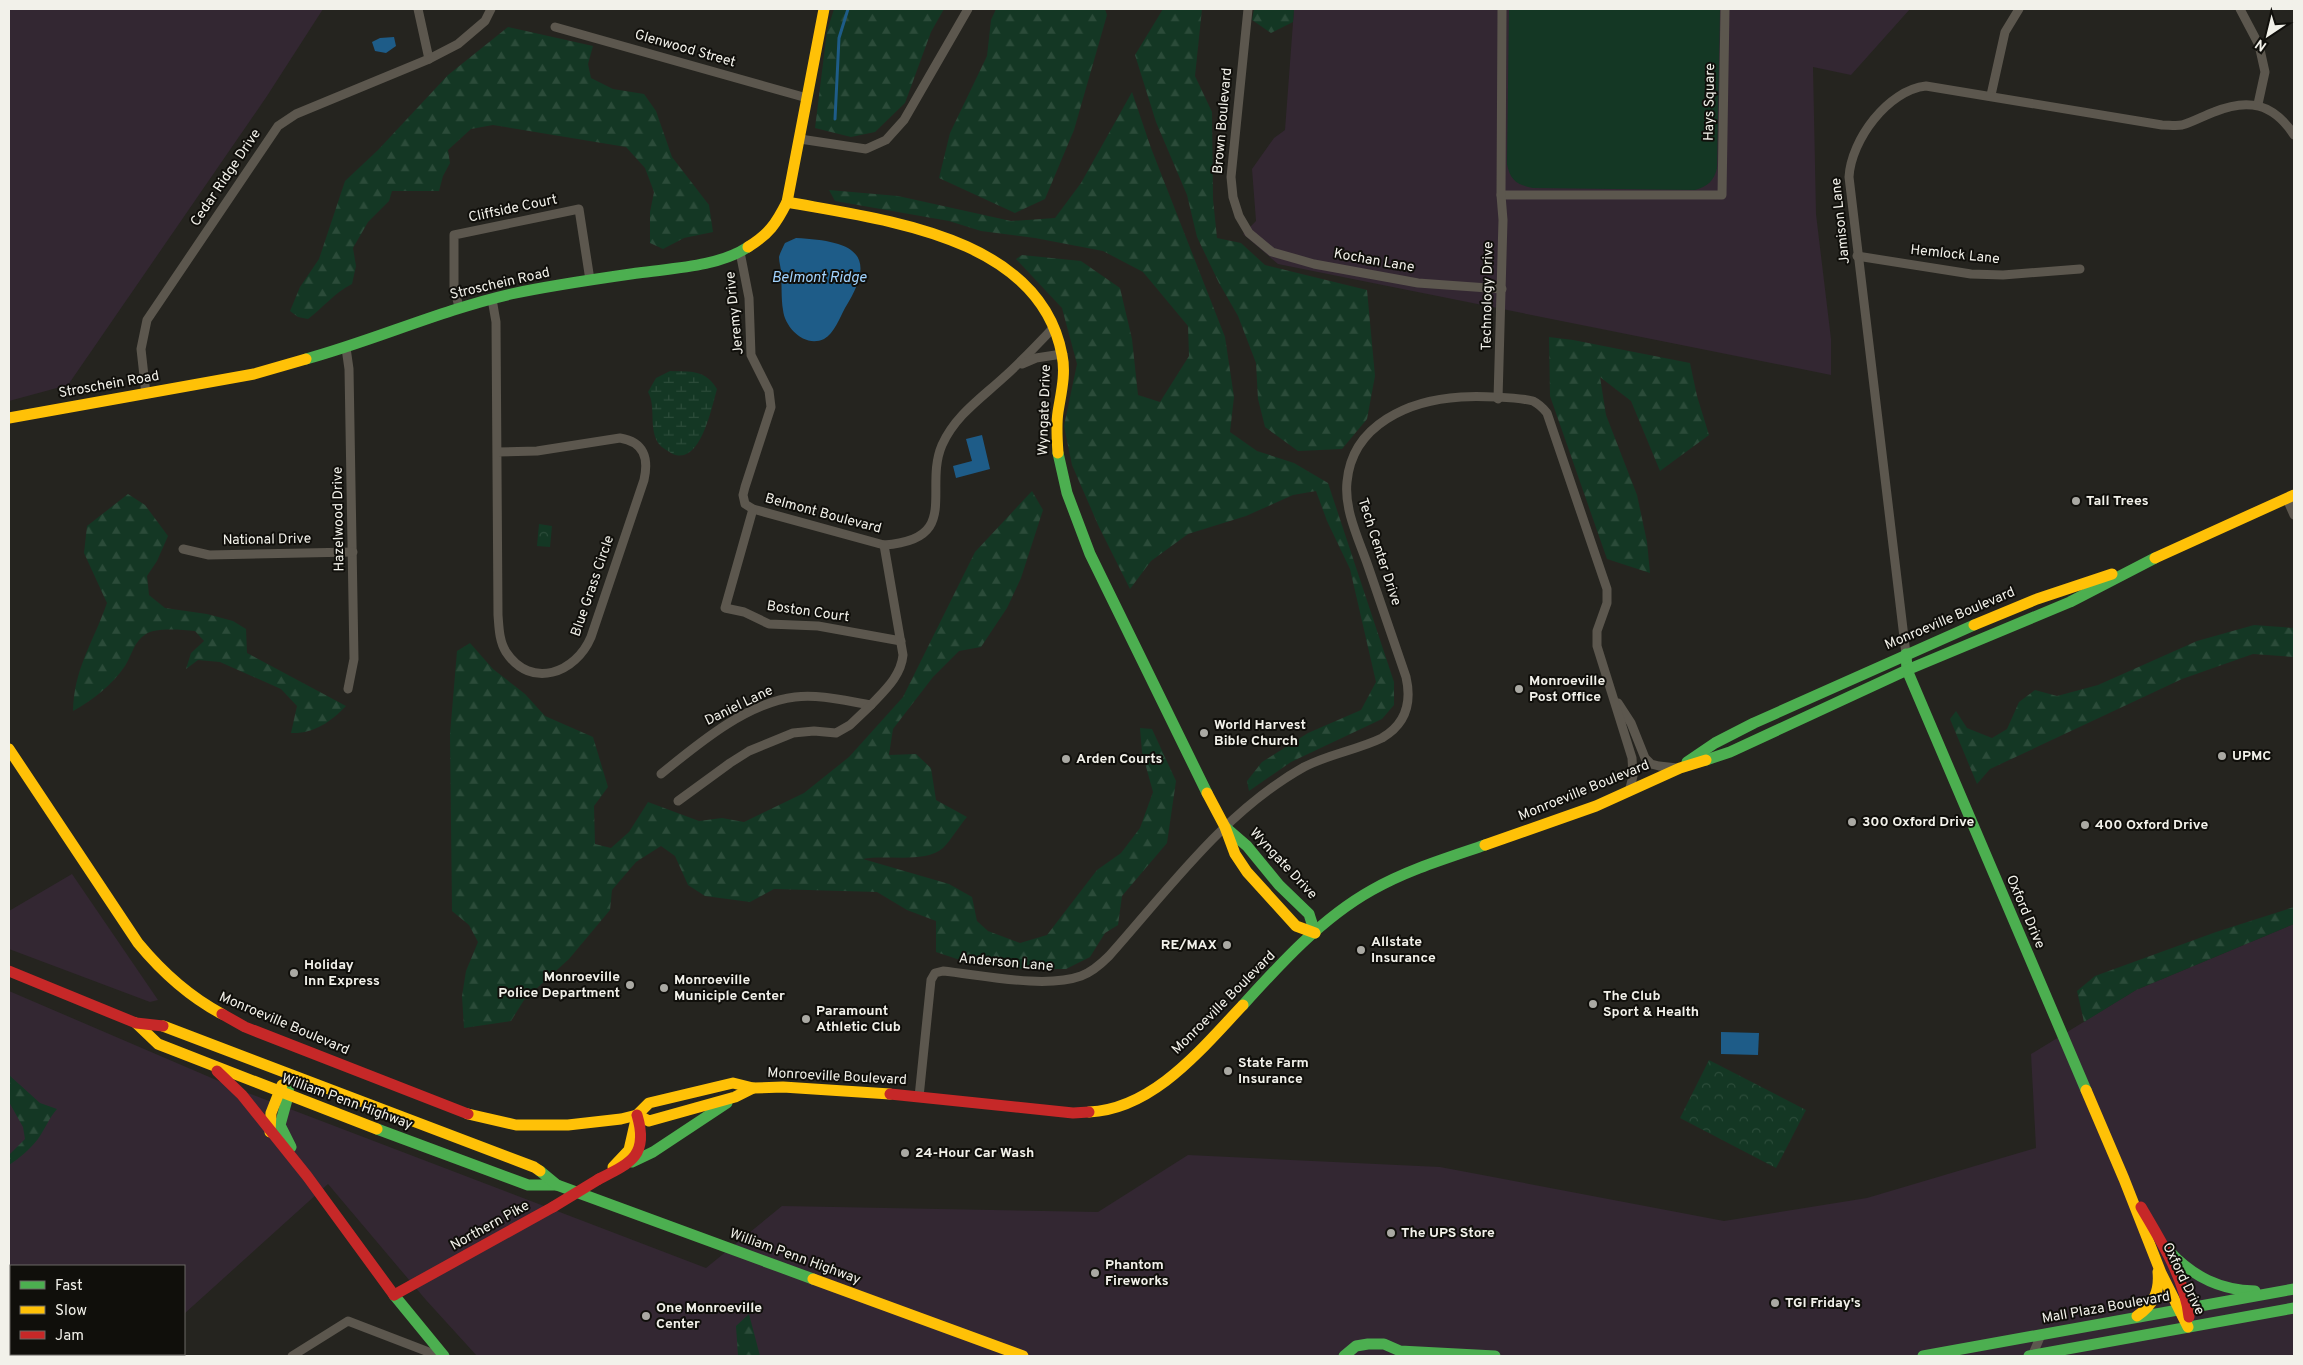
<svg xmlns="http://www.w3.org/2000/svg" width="2303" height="1365" font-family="Overpass,sans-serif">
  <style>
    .commercial { fill: #332732 }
    .grass { fill: #143724 }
    .forest { fill: url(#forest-firs) }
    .wetland { fill: url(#wetland-marsh) }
    .park { fill: url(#park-crowns) }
    .water { fill: #1e5c88 }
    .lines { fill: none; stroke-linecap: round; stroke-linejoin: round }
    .stream { stroke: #1e5c88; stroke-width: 3 }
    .street { stroke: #5c574e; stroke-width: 9 }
    .fast { stroke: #4caf50; stroke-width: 11 }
    .slow { stroke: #ffc107; stroke-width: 11 }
    .jam { stroke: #c62828; stroke-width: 11 }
    .jam-bridge { stroke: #c62828; stroke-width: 11 }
    .poi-dot { fill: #aaa9a3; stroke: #100f0b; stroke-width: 2 }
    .labels { text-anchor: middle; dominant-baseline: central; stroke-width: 4; stroke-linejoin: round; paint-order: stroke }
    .street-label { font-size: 14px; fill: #f2f1ea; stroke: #100f0b }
    .poi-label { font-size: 14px; font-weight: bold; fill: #f2f1ea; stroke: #100f0b; text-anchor: start }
    .water-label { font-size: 15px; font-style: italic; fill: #a1d3fe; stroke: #100f0b }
  </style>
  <defs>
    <pattern id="forest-firs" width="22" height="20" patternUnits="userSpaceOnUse" patternTransform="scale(1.25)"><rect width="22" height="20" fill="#143724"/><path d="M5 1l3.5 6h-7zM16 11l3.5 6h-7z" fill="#2b4b39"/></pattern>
    <pattern id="wetland-marsh" width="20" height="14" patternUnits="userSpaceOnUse" patternTransform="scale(1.25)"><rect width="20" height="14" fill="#143724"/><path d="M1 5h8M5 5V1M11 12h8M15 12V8" fill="none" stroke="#2b4b39"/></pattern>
    <pattern id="park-crowns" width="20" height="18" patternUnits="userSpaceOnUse" patternTransform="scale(1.25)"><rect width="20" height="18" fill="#143724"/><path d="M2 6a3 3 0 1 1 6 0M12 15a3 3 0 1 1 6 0" fill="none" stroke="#2b4b39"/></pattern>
  </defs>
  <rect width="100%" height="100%" fill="#25241f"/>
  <g class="commercial">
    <polygon points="9,9 323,9 267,96 68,385 9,401"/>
    <polygon points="1294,9 1910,9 1851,75 1813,67 1816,214 1831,339 1831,375 1278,264 1243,234 1256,221 1252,169 1274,138 1285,130"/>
    <polygon points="72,874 158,1000 150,1002 9,949 9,911"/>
    <polygon points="2294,924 2294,1356 477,1356 426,1300 328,1184 184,1314 184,1266 11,1266 11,1354 140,1354 137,1356 9,1356 9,991 235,1088 706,1268 782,1206 1098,1212 1188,1155 1440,1167 1724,1221 1867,1198 2036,1148 2031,1054 2136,990"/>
  </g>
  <path class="grass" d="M1509,9H1720L1717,168C1714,181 1708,186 1695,190L1533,188C1517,185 1510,180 1507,164Z"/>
  <g class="forest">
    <polygon points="834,9 944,9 931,32 905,103 875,132 851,137 815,128 827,31"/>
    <polygon points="996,9 1105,9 1107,15 1074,130 1045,199 1015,213 939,178 950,133 987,56 991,20"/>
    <polygon points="1163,9 1202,9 1195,76 1212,112 1213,199 1217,238 1241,243 1265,265 1367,290 1375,376 1367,419 1342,449 1298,451 1265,427 1258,399 1256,363 1238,316 1219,283 1197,237 1187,195 1156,122 1135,55"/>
    <polygon points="1254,9 1294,9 1293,22 1271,33 1252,20"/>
    <path d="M508,27L593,46L588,64L591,78L613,89L644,94L656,111L672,157L709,205L713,232L684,238L663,249L650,243V212L654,192L645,168L626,147L493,125L471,129L448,150L450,163L443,176L439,191H392L389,201L368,222L353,248L356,266L352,284C333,294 325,306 308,319L298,317L290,311L300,287L319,259L345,181L378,150L448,75Z"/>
    <polygon points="1132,92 1151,148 1225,337 1234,397 1230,432 1257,451 1294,463 1328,483 1394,682 1394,705 1382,719 1291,762 1249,791 1247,781 1262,762 1308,733 1361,710 1376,682 1350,569 1327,521 1316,491 1293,495 1246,516 1188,534 1151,561 1130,589 1099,527 1072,465 1064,426 1077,364 1062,308 1016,259 1022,255 1081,261 1120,288 1132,339 1138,395 1160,402 1189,356 1188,326 1143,272 1103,251 1035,238 981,231 949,221 835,201 829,190 898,196 1011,221 1055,218 1081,183"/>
    <polygon points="1549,337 1573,340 1690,363 1697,396 1709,435 1660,471 1631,401 1600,377 1606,415 1637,495 1647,542 1650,573 1607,559 1550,396"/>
    <path d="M1032,491L1043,510L1021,578L1007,608L981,647L959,651L933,677L893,729L889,755L916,754L931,768L936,800L967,817C959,826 952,839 943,848C925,864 885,854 863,859L949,884L972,897L977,921L988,931L1020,943L1047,935L1097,870L1121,853L1140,828L1153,792L1142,752L1140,728L1152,729L1176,781L1167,843L1122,896L1118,925L1105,933L1090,957L1066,969H1024L963,961L936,952V921L907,910L877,892L774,889L750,902L705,896L688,885L675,856L661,846L636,862L612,890L610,910L569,959L524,1000L511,1021L464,1028L462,996L466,971L478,942L469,925L452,911L450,734L457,651L470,643L493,669L525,694L545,716L593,737L608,787L594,806L595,844L611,848L629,832L648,802L699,821L722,818L744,822L804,793L849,757L903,697L975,552Z"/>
    <path d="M128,494L145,505L168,536L157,561L147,576L149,595L165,608L207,614L233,621L246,629L247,653L346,706C331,722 313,734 291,733L297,706L281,689L220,662L198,660L186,669L191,653L204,641L195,631C182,630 157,627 146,634C134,641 132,655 125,666C112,685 93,700 73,711C74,668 93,643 107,603L84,553L87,526Z"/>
    <polygon points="2254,625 2294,628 2294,657 2253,654 2182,679 1990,769 1977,784 1950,719 1956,711 1967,728 1992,738 2007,729 2019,702 2035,690 2057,696 2098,685 2197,641"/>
    <polygon points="2294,907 2294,924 2136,990 2084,1022 2077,991 2095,976 2216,932"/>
    <path d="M9,1075L40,1103L57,1109C49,1118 45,1129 38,1139C29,1150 20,1158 9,1165V1155L25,1139L23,1127L9,1102Z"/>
    <polygon points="749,1314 760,1356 738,1356 736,1326"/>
  </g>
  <path class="wetland" d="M670,371C691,372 705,369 717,389C712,406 700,469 671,453C665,449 660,447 657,441C649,425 656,406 648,392L656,378Z"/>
  <g class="park">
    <polygon points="539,524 552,526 550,547 537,546"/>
    <polygon points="1709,1060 1806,1110 1776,1168 1680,1118"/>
  </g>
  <g class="water">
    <polygon points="394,37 396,46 386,53 375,51 372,42 380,38"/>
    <path d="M796,238C850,241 881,251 845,308C840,317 834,334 824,339C805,348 785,328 783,310C781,298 782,285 781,272C781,268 779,262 779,257C780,253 783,247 785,243Z"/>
    <polygon points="982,435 990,469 956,478 953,466 972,461 966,439"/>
    <polygon points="1721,1032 1759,1033 1758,1055 1721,1054"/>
  </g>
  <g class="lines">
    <polyline class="stream" points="835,119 839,38 848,9"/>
    <g class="street">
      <polyline points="418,9 429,59"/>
      <polyline points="1248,9 1231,177 1233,197 1239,216 1249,233 1272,252 1314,264 1418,283 1502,289"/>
      <polyline points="2240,9 2259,45 2265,72 2258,104"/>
      <polyline points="555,27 807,98"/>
      <polyline points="1991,95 2005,32 2019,9"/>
      <polyline points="800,139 866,149 886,140 904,120 968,9"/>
      <polyline points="1501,195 1722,195 1725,9"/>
      <path d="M740,252L749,298L751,355L769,391L771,407L745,487L743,495L745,504L753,509L884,545C962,540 923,489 942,445C955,416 980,399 1003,378C1021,362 1038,344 1054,327"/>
      <polyline points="1857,256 1971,274 2003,275 2080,269"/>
      <path d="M492,299L496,322L498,615C499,627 499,641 506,652C531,690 576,673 591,637L644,480C649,458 644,442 620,438L537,451L497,452"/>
      <polyline points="459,307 454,287 454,235 579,209 590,280"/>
      <polyline points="346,348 349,369 354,659 348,689"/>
      <polyline points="1022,364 1036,358 1062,354"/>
      <polyline points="146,394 141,349 147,320 278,126 296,114 429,59 458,44 485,21 491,9"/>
      <polyline points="1498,399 1503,220 1501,195 1502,9"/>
      <polyline points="2287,499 2294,515"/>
      <polyline points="753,509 725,608 744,612 769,624 818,626 901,641"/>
      <polyline points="183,549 209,555 353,552"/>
      <path d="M1906,654L1849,177C1851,140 1888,90 1926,86L2162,125C2169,125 2176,126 2182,125C2193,122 2203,116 2214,112C2248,98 2273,103 2294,135"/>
      <polyline points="1618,703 1631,723 1645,758 1651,764 1659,766 1677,768"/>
      <path d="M661,774C698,744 746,703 795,697C820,694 846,701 871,705C885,690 901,676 903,655L884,545"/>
      <polyline points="678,801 730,763 749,751 793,733 814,731 836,733 850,725 871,705"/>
      <path d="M919,1097L931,980L935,973L943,971C982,975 1045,989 1081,976C1092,972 1101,964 1109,956C1168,890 1225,811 1304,767C1329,754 1357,750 1382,738C1406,724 1412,703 1406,677C1393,640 1381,603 1368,566C1359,540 1344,510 1347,482C1352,424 1410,400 1461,397C1478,396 1518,397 1533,401C1539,404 1543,408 1547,413L1607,589V603L1597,631V646L1632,758L1633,776L1629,792"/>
      <polyline points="292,1356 348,1321 439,1356"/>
      <polyline points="2032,1356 2041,1335"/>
    </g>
    <g class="fast">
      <path d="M306,359C375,340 441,310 511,294C553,285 596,279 638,273C674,268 717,267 748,247"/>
      <polyline points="1058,453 1067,493 1090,554 1207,793"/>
      <polyline points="1906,654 1907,670 2086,1090"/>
      <polyline points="1706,760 1730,752 1907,670 2070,602 2155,558"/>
      <polyline points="1687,762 1715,743 1754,723 1974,625"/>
      <polyline points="1225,827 1247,846 1279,885 1309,914 1315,933"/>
      <path d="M1243,1005C1281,963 1322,918 1372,890C1407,870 1447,858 1485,845"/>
      <polyline points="289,1075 288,1096 280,1125 291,1147"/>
      <polyline points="377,1129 528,1185 557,1185"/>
      <polyline points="632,1162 653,1152 727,1103"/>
      <polyline points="540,1171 557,1185 813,1279"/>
      <path d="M2169,1251C2193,1277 2220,1290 2255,1291"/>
      <polyline points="394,1295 444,1356"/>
      <polyline points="1344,1356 1356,1346 1368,1344 1384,1344 1400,1351 1495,1356"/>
      <polyline points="1923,1356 2294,1289"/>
      <polyline points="2029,1356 2294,1308"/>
    </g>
    <g class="slow">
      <path d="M787,202C884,220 1040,236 1062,355C1066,374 1061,393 1058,412C1056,425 1057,439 1058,453"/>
      <path d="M748,247C769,234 776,224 787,202L824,9"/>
      <polyline points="9,418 254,374 306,359"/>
      <polyline points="2155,558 2294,495"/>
      <polyline points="1974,625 2037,599 2112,574"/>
      <path d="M9,749L138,943C162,972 188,996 222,1014"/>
      <polyline points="1207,793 1225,827 1235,854 1247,872 1296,926 1315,933"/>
      <polyline points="1485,845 1596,806 1680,768 1706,760"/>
      <polyline points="136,1023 158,1044 377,1129"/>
      <polyline points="163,1026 534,1167 540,1171"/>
      <polyline points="2086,1090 2124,1179 2161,1273 2188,1327"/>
      <path d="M1089,1112C1154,1109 1202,1048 1243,1005"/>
      <polyline points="468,1114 516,1125 568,1125 621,1119 637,1115 649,1103 733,1083 753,1088 783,1087 890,1094"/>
      <polyline points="637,1115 649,1121 735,1097 753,1088"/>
      <polyline points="270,1132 271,1113 282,1085"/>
      <polyline points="613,1167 629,1150 637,1115"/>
      <polyline points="813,1279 1023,1356"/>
      <path d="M2137,1316C2153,1305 2160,1292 2158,1272"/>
    </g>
    <g class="jam">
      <polyline points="9,971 136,1023 163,1026"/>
      <polyline points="222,1014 245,1027 468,1114"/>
      <polyline points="217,1071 242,1095 307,1176 394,1295"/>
      <polyline points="890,1094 1073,1113 1089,1112"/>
      <path d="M599,1179C631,1163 649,1155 637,1115"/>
      <path d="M2141,1207C2160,1240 2185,1278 2189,1317"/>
      <polyline points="394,1295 553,1207"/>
    </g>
    <polyline class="jam-bridge" points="553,1207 599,1179"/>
  </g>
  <g class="poi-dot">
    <circle cx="2076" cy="501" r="5"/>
    <circle cx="1519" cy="689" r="5"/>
    <circle cx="1204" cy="733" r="5"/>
    <circle cx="2222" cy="756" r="5"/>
    <circle cx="1066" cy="759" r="5"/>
    <circle cx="1852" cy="822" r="5"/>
    <circle cx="2085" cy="825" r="5"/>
    <circle cx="1227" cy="945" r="5"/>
    <circle cx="1361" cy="950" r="5"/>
    <circle cx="294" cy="973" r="5"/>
    <circle cx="630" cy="985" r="5"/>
    <circle cx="664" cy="988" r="5"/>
    <circle cx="1593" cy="1004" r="5"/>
    <circle cx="806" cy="1019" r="5"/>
    <circle cx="1228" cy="1071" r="5"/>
    <circle cx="905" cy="1153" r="5"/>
    <circle cx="1391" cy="1233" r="5"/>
    <circle cx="1095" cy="1273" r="5"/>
    <circle cx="1775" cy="1303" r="5"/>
    <circle cx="646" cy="1316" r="5"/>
  </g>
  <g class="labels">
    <g class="street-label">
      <text transform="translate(685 49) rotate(16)">Glenwood Street</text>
      <text transform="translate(1710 102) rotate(-89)">Hays Square</text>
      <text transform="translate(1223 121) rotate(-85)">Brown Boulevard</text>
      <text transform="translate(226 178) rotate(-56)">Cedar Ridge Drive</text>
      <text transform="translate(513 209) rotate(-12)">Cliffside Court</text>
      <text transform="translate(1841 221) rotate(-96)">Jamison Lane</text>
      <text transform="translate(1955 255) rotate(6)">Hemlock Lane</text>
      <text transform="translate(1374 261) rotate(10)">Kochan Lane</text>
      <text transform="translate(500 284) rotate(-13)">Stroschein Road</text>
      <text transform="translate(1488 296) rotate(-89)">Technology Drive</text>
      <text transform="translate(735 313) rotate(-96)">Jeremy Drive</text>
      <text transform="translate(109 385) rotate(-10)">Stroschein Road</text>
      <text transform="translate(1045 410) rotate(-88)">Wyngate Drive</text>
      <text transform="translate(823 514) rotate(15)">Belmont Boulevard</text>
      <text transform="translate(339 519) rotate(-91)">Hazelwood Drive</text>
      <text transform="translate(267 540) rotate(-1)">National Drive</text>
      <text transform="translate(1379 552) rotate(72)">Tech Center Drive</text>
      <text transform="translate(593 586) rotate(-71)">Blue Grass Circle</text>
      <text transform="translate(808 612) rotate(8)">Boston Court</text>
      <text transform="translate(1950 619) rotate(-23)">Monroeville Boulevard</text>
      <text transform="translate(739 706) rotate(-26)">Daniel Lane</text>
      <text transform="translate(1584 791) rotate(-22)">Monroeville Boulevard</text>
      <text transform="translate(1283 864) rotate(47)">Wyngate Drive</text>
      <text transform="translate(2025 912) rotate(67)">Oxford Drive</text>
      <text transform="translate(1006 963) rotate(5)">Anderson Lane</text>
      <text transform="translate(1224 1003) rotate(-45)">Monroeville Boulevard</text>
      <text transform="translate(284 1024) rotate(23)">Monroeville Boulevard</text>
      <text transform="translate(837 1077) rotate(3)">Monroeville Boulevard</text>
      <text transform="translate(347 1102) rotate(20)">William Penn Highway</text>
      <text transform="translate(490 1226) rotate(-29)">Northern Pike</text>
      <text transform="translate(795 1257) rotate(20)">William Penn Highway</text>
      <text transform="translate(2183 1279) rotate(64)">Oxford Drive</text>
      <text transform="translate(2106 1308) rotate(-10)">Mall Plaza Boulevard</text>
    </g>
    <g class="poi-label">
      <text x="2086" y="501">Tall Trees</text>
      <text x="1529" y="681">Monroeville<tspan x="1529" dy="16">Post Office</tspan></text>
      <text x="1214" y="725">World Harvest<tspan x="1214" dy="16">Bible Church</tspan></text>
      <text x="2232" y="756">UPMC</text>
      <text x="1076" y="759">Arden Courts</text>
      <text x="1862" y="822">300 Oxford Drive</text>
      <text x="2095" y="825">400 Oxford Drive</text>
      <text x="1371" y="942">Allstate<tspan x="1371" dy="16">Insurance</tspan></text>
      <text x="1217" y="945" text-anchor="end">RE/MAX</text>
      <text x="304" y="965">Holiday<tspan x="304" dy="16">Inn Express</tspan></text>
      <text x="620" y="977" text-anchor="end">Monroeville<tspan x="620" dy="16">Police Department</tspan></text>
      <text x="674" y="980">Monroeville<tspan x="674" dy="16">Municiple Center</tspan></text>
      <text x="1603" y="996">The Club<tspan x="1603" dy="16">Sport &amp; Health</tspan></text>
      <text x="816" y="1011">Paramount<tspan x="816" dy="16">Athletic Club</tspan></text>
      <text x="1238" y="1063">State Farm<tspan x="1238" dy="16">Insurance</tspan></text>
      <text x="915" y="1153">24-Hour Car Wash</text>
      <text x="1401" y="1233">The UPS Store</text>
      <text x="1105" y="1265">Phantom<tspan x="1105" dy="16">Fireworks</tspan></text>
      <text x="1785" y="1303">TGI Friday's</text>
      <text x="656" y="1308">One Monroeville<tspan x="656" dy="16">Center</tspan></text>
    </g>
    <g class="water-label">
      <text x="819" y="278">Belmont Ridge</text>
    </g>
  </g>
  <rect width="2303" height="1365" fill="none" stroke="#f2f1ea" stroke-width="20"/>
  <rect x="10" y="1265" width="175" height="90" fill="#100f0b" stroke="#6a6964"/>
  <rect x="20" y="1281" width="25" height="8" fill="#4caf50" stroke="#6a6964"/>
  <text x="55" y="1290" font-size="15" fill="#f2f1ea">Fast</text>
  <rect x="20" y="1306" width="25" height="8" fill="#ffc107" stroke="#6a6964"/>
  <text x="55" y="1315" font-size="15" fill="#f2f1ea">Slow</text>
  <rect x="20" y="1331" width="25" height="8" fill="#c62828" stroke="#6a6964"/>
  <text x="55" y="1340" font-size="15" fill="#f2f1ea">Jam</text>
  <g transform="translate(2268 35) rotate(215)" stroke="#100f0b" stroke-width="4" paint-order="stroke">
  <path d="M0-4L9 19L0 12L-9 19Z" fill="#f2f1ea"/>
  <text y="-8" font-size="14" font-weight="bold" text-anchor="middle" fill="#f2f1ea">N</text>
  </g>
</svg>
